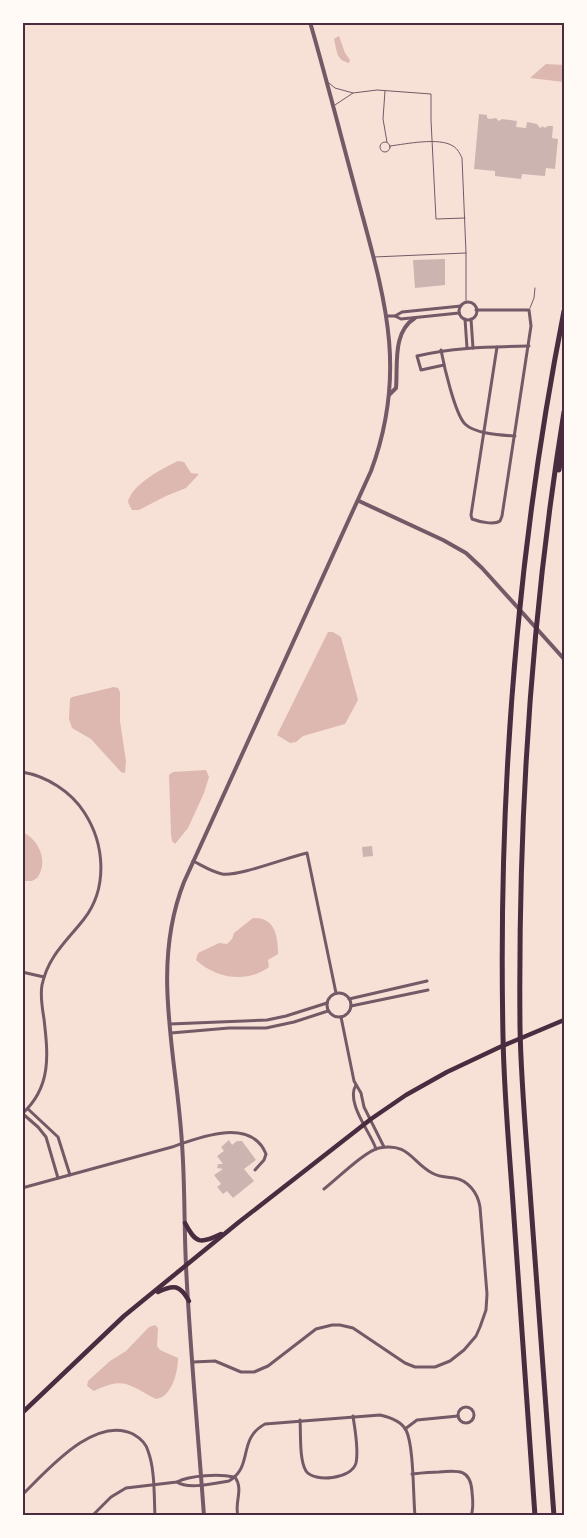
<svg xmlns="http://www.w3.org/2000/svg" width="587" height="1538" font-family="'DM Sans',sans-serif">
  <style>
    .water { fill: #dcb8b0 }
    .building { fill: #ccb4b1 }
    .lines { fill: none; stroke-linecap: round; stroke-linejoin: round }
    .service { stroke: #755966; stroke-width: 1 }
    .minor { stroke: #755966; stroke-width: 3 }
    .tertiary { stroke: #755966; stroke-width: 4 }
    .secondary { stroke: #4a2c40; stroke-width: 4.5 }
    .motorway { stroke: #4a2c40; stroke-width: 5 }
    .neatline { fill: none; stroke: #4a2c40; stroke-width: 2 }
  </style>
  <rect width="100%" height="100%" fill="#f7e1d7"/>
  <g class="water">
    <path d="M339,36L345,53L350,60L349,63C336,60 337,51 334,39Z"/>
    <polygon points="546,64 564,65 564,82 530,78"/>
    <path d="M178,461L184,462L191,473L199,474L186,488L166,496L139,510H132L128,502C131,485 163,468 178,461Z"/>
    <polygon points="328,632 333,632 341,637 358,700 345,724 303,736 296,742 290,743 277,735"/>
    <polygon points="114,687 118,688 120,692 120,721 126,761 125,773 121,772 91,739 72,728 69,719 70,699 72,697"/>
    <polygon points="206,770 209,777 204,793 188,828 175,844 172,841 171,834 169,775 173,772"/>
    <path d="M22,832C39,839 49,862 37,878L32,881H23Z"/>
    <path d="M253,918C275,917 278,936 278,954L268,960L269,967C247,984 215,978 196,960L198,953L219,943L227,944L232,939L234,933Z"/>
    <path d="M155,1325L158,1328L157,1346L160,1350L178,1358C178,1372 172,1397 156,1399C128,1385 125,1376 94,1391L87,1386L88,1381L110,1361L126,1351L149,1327Z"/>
  </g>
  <g class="building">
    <polygon points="479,114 487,115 487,118 490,119 496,118 499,121 502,119 517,121 516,127 526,128 527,122 537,124 540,128 543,126 544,128 548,126 553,126 552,138 558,139 555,169 546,168 545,176 522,174 521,179 495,176 495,171 474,169"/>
    <polygon points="445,259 445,285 415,288 413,260"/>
    <polygon points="372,846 373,856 363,857 362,847"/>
    <polygon points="229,1140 232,1145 237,1141 242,1141 256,1160 244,1169 254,1181 233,1198 227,1191 223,1194 217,1187 221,1184 214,1175 223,1169 217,1168 218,1164 223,1164 217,1156 224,1151 221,1147"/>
  </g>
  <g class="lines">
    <g class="service">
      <polyline points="329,83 335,88 353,93 335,105"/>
      <polyline points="385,91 383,119 387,142"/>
      <polyline points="353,93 377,90 431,94 431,120 436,219 465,218"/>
      <circle cx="385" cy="147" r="5"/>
      <path d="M390,146C406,144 439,137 453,146C458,149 460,154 462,158L466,253V303"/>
      <polyline points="374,257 466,253"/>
      <polyline points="530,308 534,298 535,288"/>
    </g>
    <g class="minor">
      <circle cx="468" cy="311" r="9"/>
      <path d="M476,310H529L531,326L502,516L500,521C494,525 480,522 472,519L471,515L497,347"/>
      <polyline points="387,316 395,316 402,312 461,306"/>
      <polyline points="395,316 401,319 459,313"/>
      <polyline points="465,319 467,348"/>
      <polyline points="471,319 473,348"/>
      <path d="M441,350C444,366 455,414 465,424C475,434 502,435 515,436"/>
      <path d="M444,365L421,370L417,356C454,347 491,347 529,346"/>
      <path d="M22,772C47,776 71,792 84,812C105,844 108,888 84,919C67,941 48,956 42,985C40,996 42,1007 44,1019C48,1054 52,1087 22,1114"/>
      <path d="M193,861C203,866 212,872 222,874C238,877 288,857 307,853L336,993"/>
      <polyline points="22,972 44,977"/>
      <circle cx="339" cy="1005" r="12"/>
      <polyline points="349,999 427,981"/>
      <polyline points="351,1006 428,990"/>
      <polyline points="341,1017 354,1081 361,1093 364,1107 384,1147"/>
      <polyline points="170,1024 267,1020 286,1016 327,1003"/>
      <polyline points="171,1033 229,1028 266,1028 294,1022 328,1011"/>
      <path d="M356,1085C345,1102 371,1133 376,1149"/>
      <polyline points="28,1109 58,1137 70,1175"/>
      <polyline points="23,1114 38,1127 46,1137 58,1178"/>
      <path d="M22,1188L172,1147C200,1137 251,1117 266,1154L264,1160L255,1170"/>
      <path d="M193,1362L215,1361L241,1372H254L268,1366L316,1329L332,1325H340L353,1328L405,1363L415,1367H435L450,1361L464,1350L476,1336L480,1327L486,1310L487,1294L480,1207C478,1193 468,1180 454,1178C446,1177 439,1177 432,1173C412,1162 408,1142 379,1148C365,1151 337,1179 324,1189"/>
      <circle cx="466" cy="1415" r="8"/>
      <path d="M300,1420C301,1433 299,1460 306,1471C314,1483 352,1479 356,1463C359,1449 355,1431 353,1416"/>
      <polyline points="405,1429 417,1420 458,1416"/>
      <path d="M412,1474C421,1473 430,1472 439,1472C458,1470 471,1469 472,1492C473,1500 474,1508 471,1516"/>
      <path d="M235,1477C244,1490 234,1502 238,1516"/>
      <path d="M177,1482C188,1490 216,1483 229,1481C254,1466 237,1439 265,1424L380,1415C389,1417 401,1421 406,1430C414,1446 413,1495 415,1516"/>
      <path d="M22,1495C47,1471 94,1415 133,1434C140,1438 146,1443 148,1451C155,1469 154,1496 155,1516"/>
      <path d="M92,1516L111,1497L126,1488L177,1482C190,1475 220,1474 234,1477"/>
    </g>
    <g class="tertiary">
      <path d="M389,395L396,388C398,365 392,332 415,318"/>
      <polyline points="359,501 443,540 466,553 482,568 564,659"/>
      <path d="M204,1516C198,1432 190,1349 186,1266C184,1225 185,1185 182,1144C177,1056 150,968 184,882L371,471C410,366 382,290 355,188C340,133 326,77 310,22"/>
    </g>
    <g class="secondary">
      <path d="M185,1223C196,1244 200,1244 221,1234"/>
      <path d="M158,1292C174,1284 180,1285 189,1301"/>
      <polyline points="22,1413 124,1316 239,1222 371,1119 406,1095 447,1072 500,1047 564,1020"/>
    </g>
    <g class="motorway">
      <polyline points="559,470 564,436"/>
      <path d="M535,1516C528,1416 521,1317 514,1218C510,1158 504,1097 503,1036C498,793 517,549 564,311"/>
      <path d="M554,1516C546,1412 539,1308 531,1205C527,1146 521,1086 520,1027C518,821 531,615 564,412"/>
    </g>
  </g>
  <rect width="587" height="1538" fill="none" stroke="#fffaf5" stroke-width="48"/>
  <rect x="24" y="24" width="539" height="1490" class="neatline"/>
</svg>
